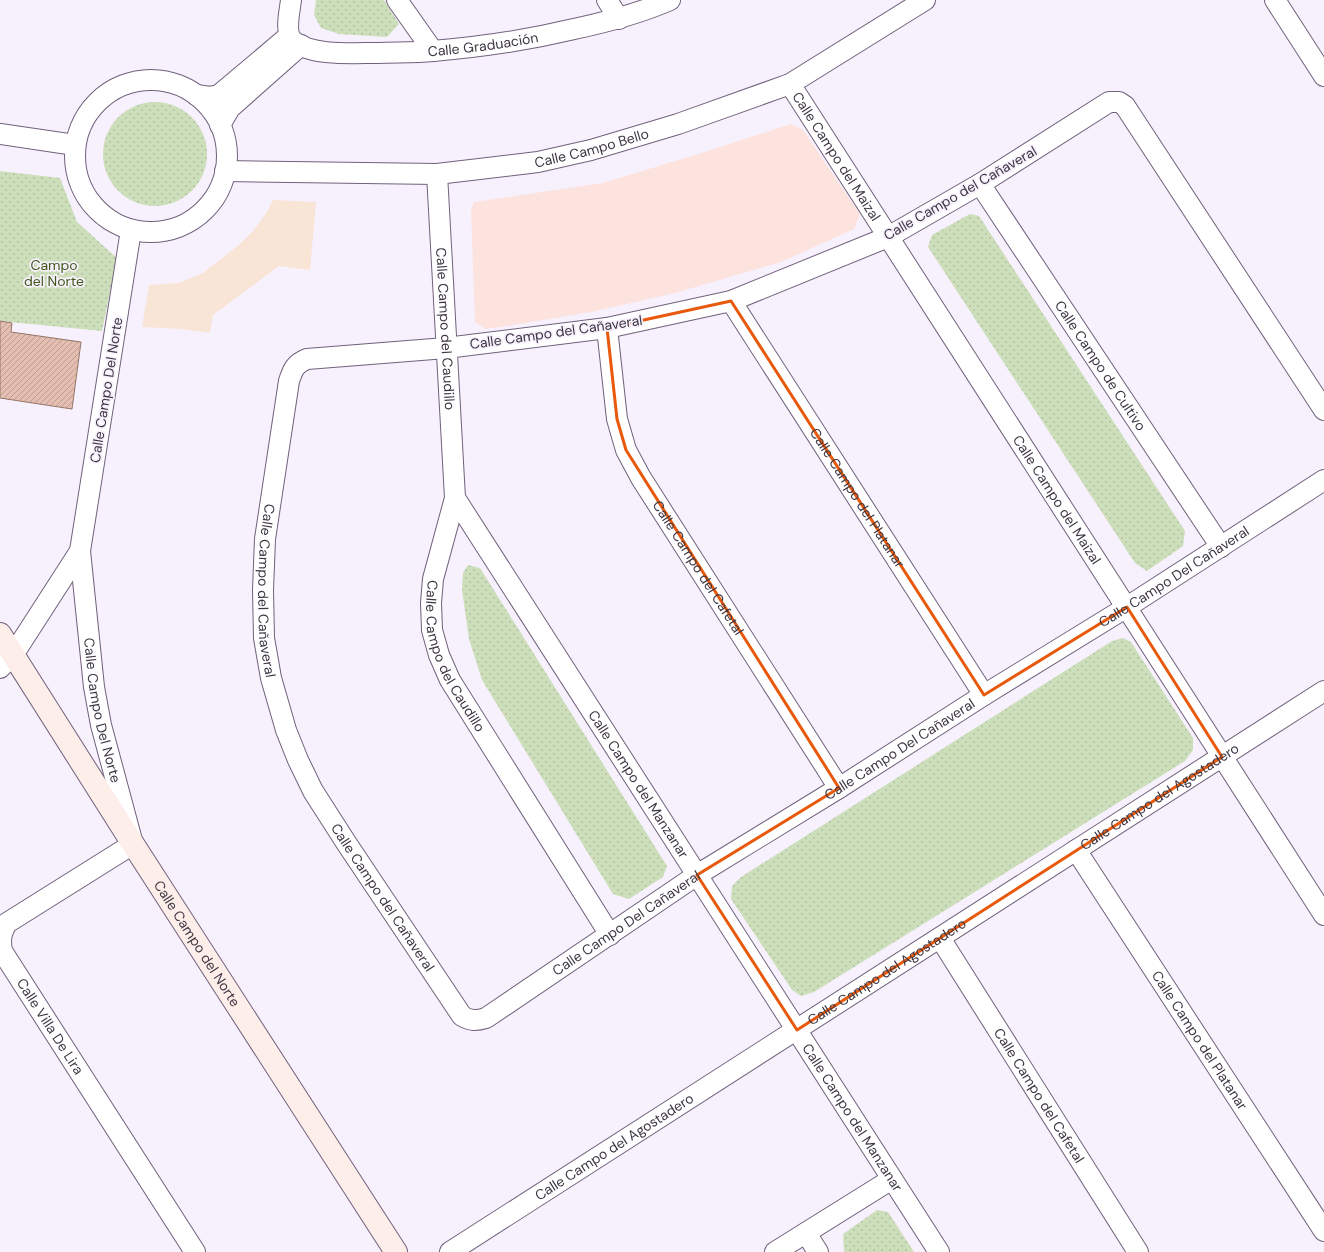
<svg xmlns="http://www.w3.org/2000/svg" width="1324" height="1252" font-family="'DM Sans',sans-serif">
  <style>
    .commercial { fill: #f9e5d6 }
    .education { fill: #fde3dd }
    .park { fill: url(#park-dots) }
    .building { fill: url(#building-hatch); stroke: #967568 }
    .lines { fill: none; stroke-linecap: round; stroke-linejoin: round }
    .street-casing { stroke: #71617c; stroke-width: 22 }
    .secondary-casing { stroke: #71617c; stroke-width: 24 }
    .street { stroke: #fff; stroke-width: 20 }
    .secondary { stroke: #fdeeea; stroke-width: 22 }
    .marked { fill: none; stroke: #e8590c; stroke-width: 3; stroke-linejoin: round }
    .labels { text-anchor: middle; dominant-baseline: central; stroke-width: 3.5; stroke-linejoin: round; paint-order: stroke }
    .street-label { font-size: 14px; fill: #3e3743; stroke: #f7f0fd }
    .park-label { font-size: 14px; fill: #3f5818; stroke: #f7f0fd }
  </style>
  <defs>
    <pattern id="park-dots" width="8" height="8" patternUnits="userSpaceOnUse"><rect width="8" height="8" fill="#cddfba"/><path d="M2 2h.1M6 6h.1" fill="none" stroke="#b1c0a1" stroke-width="1.8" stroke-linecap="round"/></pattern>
    <pattern id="building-hatch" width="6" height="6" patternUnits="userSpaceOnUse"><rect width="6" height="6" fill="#e4bfb1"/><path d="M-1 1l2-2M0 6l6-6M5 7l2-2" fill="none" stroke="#ba9c92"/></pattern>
  </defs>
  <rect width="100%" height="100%" fill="#f7f0fd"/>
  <polygon class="commercial" points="273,200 316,202 310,270 279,266 213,315 210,333 182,329 142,327 149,285 179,283 203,273 240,244 254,230 267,212"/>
  <polygon class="education" points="791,124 803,130 860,214 854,229 781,262 675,293 591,312 513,325 485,329 475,322 471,210 474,202 603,183 708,151"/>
  <g class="park">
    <polygon points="316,0 384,0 399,24 387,37 339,34 321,28 314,15"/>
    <circle cx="155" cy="154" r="52"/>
    <polygon points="0,171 60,178 77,222 117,258 102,331 0,321"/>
    <polygon points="970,214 979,216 1185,531 1183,546 1147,571 1135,563 928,247 932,235"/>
    <polygon points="468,565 480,568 667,866 663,877 629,899 613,894 482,680 469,639 462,590 463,573"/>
    <polygon points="1123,638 1131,642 1193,738 1193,750 1185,761 814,992 801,996 792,990 731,899 732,886 741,877 1112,641"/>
    <polygon points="877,1210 888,1212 914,1252 844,1252 843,1234"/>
  </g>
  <polygon class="building" points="0,321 12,323 11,332 81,342 72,409 0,398"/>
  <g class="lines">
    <defs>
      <g id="street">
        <path id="s1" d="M291,0C290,10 284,33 293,41C311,56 353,53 376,53C395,52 414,53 433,51C481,47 528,40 574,29C607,22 638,14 670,0"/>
        <polyline points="397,0 433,51"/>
        <polyline points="607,0 619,19"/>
        <polyline points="1275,0 1324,76"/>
        <circle cx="151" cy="156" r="76"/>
        <path id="s2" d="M790,84L1324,915"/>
        <polyline points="196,95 210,97 219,95 289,36"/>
        <polyline points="220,125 230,108 301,45"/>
        <polyline points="0,134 75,145"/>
        <path id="s3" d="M225,171L437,174L538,162L591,150L678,124L790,84L925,0"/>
        <path id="s4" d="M437,174L455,498L433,579L431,603L432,630L439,655L450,680L610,935"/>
        <path id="s5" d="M980,184L1221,547"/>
        <path id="s6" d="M131,230L80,551L94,687L101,725L133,844L7,923C1,933 0,939 2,951L195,1252"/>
        <path id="s7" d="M731,301L984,695"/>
        <path id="s8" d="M607,328L617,419L626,450L641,478L839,788"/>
        <path id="s9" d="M1324,410L1125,106L1119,102H1109L980,184L888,237L731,301L607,328L446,348L307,359C295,364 293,369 289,381L265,539L263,590L264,638L271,678L286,730L298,760L313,791L345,841L462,1016C471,1021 476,1021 486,1018L697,875L839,788L984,695L1127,607L1324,480"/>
        <path id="s10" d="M455,498L939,1252"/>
        <polyline points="0,668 13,655 80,551"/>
        <path id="s11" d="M1076,850L1324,1231"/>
        <path id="s12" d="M940,938L1138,1252"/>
        <polyline points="806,1233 818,1252"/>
        <path id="s13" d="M450,1252L1324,691"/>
        <polyline points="775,1252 892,1179"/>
      </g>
      <g id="secondary">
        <path id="s14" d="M0,634L133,844L396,1252"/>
      </g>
    </defs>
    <use href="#street" class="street-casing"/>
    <use href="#secondary" class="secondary-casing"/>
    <use href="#street" class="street"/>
    <use href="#secondary" class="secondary"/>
  </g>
  <path class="marked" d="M731,301L984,695L1127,607L1222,757L797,1030L697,875L839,788L626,450L617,419L607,328Z"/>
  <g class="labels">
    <g class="street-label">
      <text stroke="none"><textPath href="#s1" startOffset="235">Calle Graduación</textPath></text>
      <text stroke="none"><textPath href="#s3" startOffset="369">Calle Campo Bello</textPath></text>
      <text stroke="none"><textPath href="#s2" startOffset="86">Calle Campo del Maizal</textPath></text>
      <text transform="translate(960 193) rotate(-30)">Calle Campo del Cañaveral</text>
      <text stroke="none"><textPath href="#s4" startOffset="155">Calle Campo del Caudillo</textPath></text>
      <text transform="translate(556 332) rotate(-8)">Calle Campo del Cañaveral</text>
      <text stroke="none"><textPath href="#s5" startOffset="218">Calle Campo de Cultivo</textPath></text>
      <text transform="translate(106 390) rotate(-81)">Calle Campo Del Norte</text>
      <text stroke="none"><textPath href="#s7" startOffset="234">Calle Campo del Platanar</textPath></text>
      <text stroke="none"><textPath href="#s2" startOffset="494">Calle Campo del Maizal</textPath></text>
      <text stroke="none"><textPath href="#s8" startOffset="262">Calle Campo del Cafetal</textPath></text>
      <text stroke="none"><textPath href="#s9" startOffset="2800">Calle Campo Del Cañaveral</textPath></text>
      <text stroke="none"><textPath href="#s9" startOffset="1479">Calle Campo del Cañaveral</textPath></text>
      <text stroke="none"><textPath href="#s4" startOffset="491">Calle Campo del Caudillo</textPath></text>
      <text stroke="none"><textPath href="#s6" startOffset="486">Calle Campo Del Norte</textPath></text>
      <text stroke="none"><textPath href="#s9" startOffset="2476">Calle Campo Del Cañaveral</textPath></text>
      <text stroke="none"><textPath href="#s10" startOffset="340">Calle Campo del Manzanar</textPath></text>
      <text stroke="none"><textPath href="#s13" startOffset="843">Calle Campo del Agostadero</textPath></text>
      <text stroke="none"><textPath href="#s9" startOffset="1815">Calle Campo del Cañaveral</textPath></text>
      <text stroke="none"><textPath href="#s9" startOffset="2152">Calle Campo Del Cañaveral</textPath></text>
      <text stroke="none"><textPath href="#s14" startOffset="367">Calle Campo del Norte</textPath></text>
      <text stroke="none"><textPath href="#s13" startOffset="519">Calle Campo del Agostadero</textPath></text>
      <text stroke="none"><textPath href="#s6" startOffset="891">Calle Villa De Lira</textPath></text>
      <text stroke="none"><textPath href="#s11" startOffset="227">Calle Campo del Platanar</textPath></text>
      <text stroke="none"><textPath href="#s12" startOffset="186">Calle Campo del Cafetal</textPath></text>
      <text stroke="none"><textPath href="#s10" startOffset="736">Calle Campo del Manzanar</textPath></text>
      <text stroke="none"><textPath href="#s13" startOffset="195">Calle Campo del Agostadero</textPath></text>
    </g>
    <g class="park-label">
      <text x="54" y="265">Campo<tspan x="54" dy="16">del Norte</tspan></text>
    </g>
  </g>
</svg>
